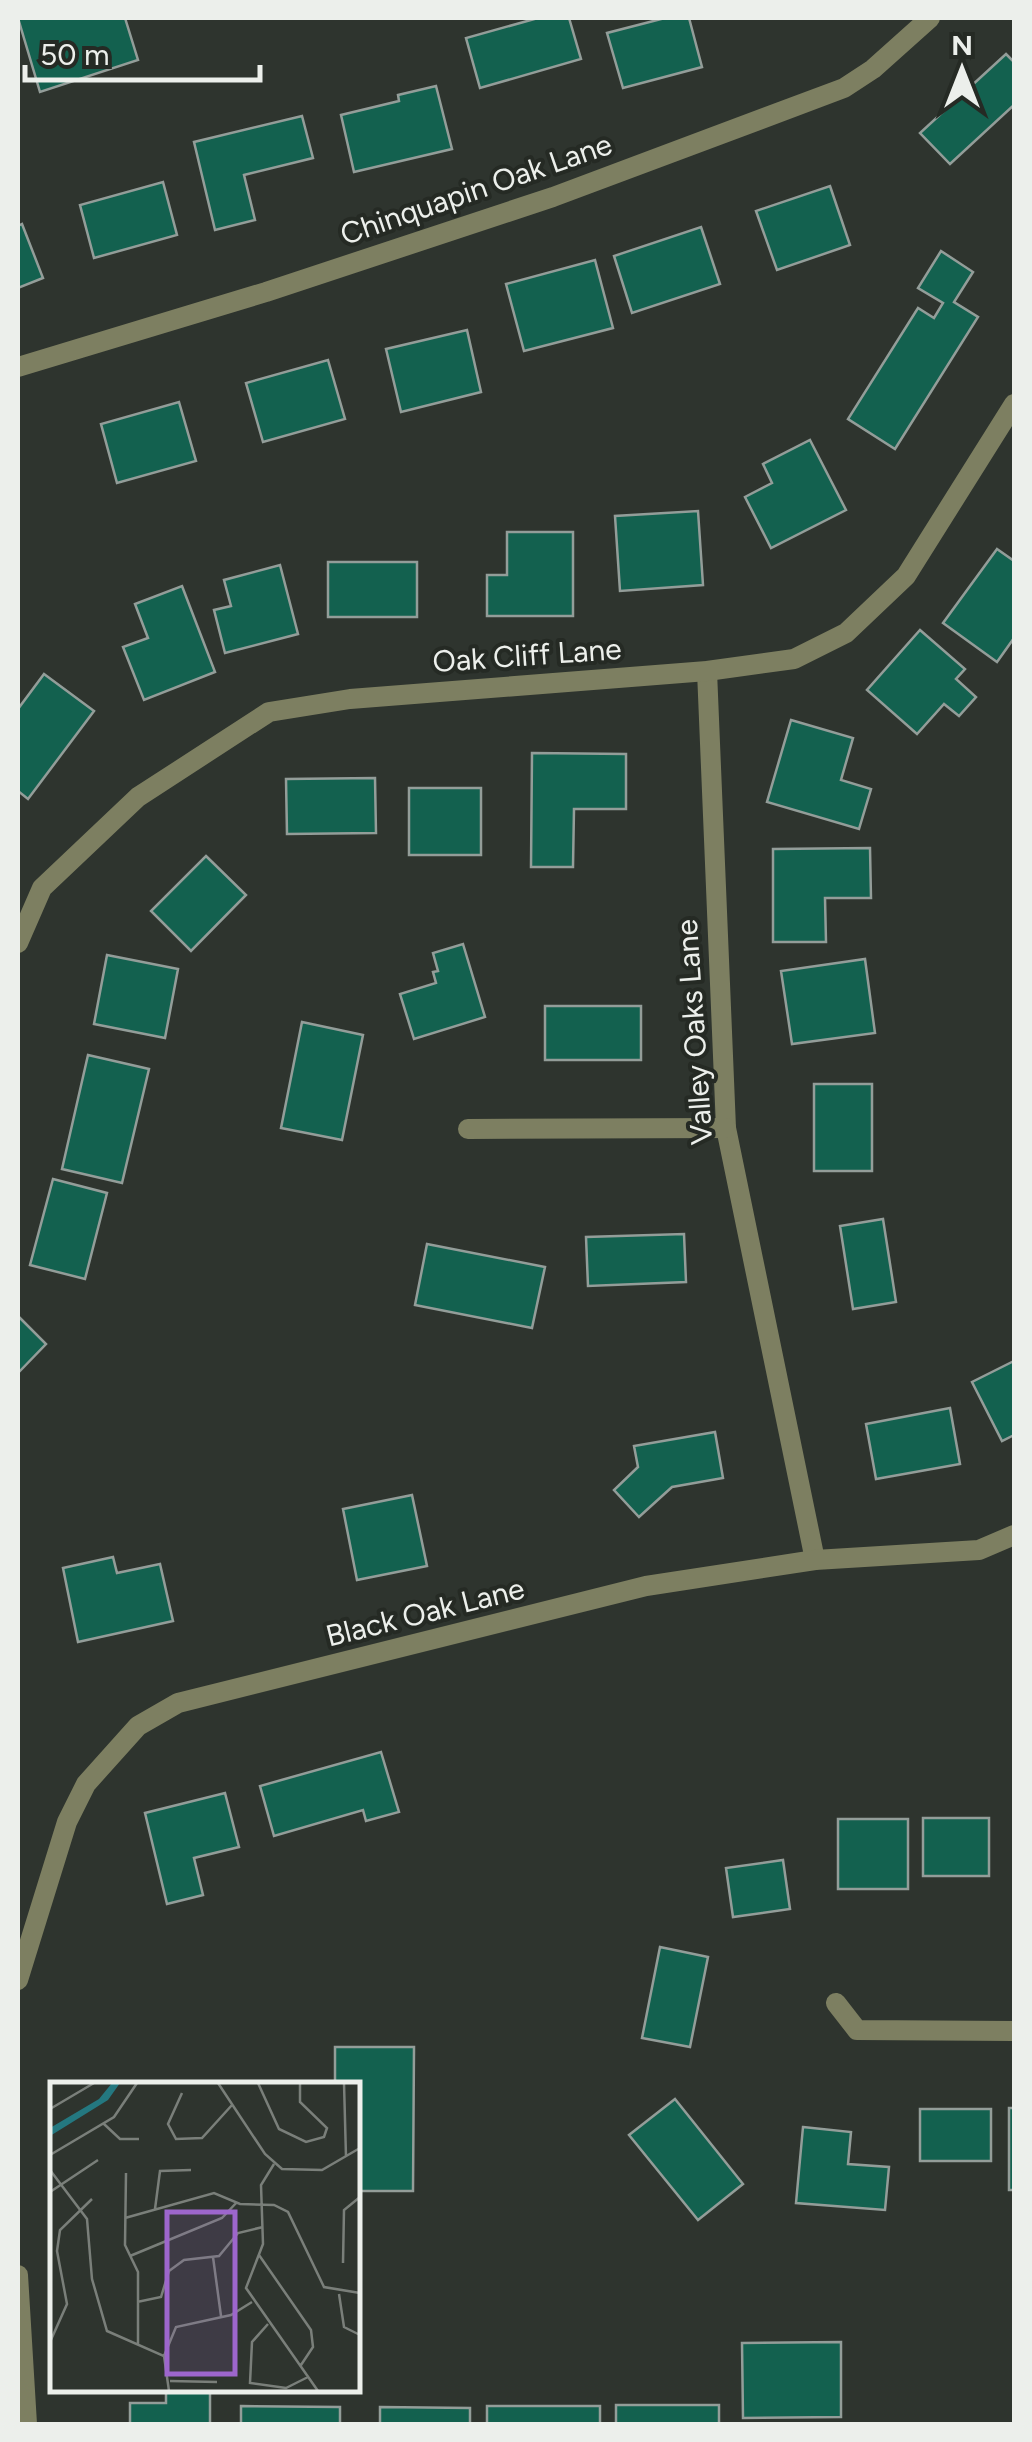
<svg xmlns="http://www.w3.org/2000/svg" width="1032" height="2442" font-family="Figtree,sans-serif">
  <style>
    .building { fill: #13614f; stroke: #939d99; stroke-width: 2.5 }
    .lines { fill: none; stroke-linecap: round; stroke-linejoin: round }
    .minor { stroke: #7d7f61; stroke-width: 20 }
    .labels { text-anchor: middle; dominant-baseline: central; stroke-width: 8; stroke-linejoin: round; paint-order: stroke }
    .street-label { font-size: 30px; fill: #ecefeb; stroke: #252a24 }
    .inset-road { fill: none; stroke: #7a7f7a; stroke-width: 2.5 }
    .view { fill: #9d66cc; fill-opacity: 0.15; stroke: #9d66cc; stroke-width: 5 }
    .inset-edge { fill: none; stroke: #ecefeb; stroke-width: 5 }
  </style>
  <rect width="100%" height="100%" fill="#2e342e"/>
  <g class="building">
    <polygon points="18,18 125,18 138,60 40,92"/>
    <polygon points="538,18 569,18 581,59 480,88 466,38"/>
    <polygon points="665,18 689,18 702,67 623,88 607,33"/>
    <polygon points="1006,54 1014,62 1014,105 950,164 920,133"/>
    <polygon points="436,86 452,149 354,172 341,115 399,101 398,95"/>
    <polygon points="302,116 313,158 244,175 255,220 215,230 194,142"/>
    <polygon points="163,182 177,235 94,258 80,205"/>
    <polygon points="830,186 850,245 777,270 756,211"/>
    <polygon points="22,224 43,278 18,288 18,226"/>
    <polygon points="701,227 720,284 632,313 614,256"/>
    <polygon points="941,251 973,272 954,302 978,317 895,449 848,419 918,308 934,318 943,303 918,288"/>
    <polygon points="595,260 613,328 524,351 506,284"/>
    <polygon points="467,330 481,392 401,412 386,349"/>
    <polygon points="328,360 345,419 263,442 246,383"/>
    <polygon points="179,402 196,461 117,483 101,424"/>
    <polygon points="810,440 846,510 771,548 745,497 772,483 763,464"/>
    <polygon points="698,511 703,585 620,591 615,516"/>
    <polygon points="507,532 573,532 573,616 487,616 487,575 507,575"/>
    <polygon points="997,549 1014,561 1014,638 997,662 943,623"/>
    <rect x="328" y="562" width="89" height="55"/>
    <polygon points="280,565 298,634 225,653 214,610 231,606 224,580"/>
    <polygon points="182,586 215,672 144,700 123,647 148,638 135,604"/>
    <polygon points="920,630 965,669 956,679 976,697 959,716 944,704 917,734 867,690"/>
    <polygon points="44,674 94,711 28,799 18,791 18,709"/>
    <polygon points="791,720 853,738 841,780 871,789 859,829 767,802"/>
    <polygon points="532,753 626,754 626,809 574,809 573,867 531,867"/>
    <polygon points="375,778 376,833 287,834 286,779"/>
    <rect x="409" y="788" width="72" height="67"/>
    <polygon points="870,848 871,898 825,898 826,942 773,942 773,849"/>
    <polygon points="206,856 246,895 191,951 151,911"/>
    <polygon points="463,944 485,1017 414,1039 400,994 436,983 433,972 438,971 433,953"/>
    <polygon points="107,955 178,969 165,1038 94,1024"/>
    <polygon points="865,959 875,1033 792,1044 781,971"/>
    <rect x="545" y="1006" width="96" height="54"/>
    <polygon points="302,1022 363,1035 342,1140 281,1128"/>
    <polygon points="88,1055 149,1069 122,1183 62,1169"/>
    <rect x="814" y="1084" width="58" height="87"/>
    <polygon points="53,1179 107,1193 85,1279 30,1265"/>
    <polygon points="883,1219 896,1302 853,1309 840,1226"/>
    <polygon points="684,1234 686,1282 588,1286 586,1237"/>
    <polygon points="427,1244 545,1267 532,1328 415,1305"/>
    <polygon points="18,1316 46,1344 18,1373"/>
    <polygon points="1014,1361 1014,1435 1002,1441 972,1382"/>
    <polygon points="950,1408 960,1464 876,1479 866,1424"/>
    <polygon points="715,1432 723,1478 672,1487 639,1517 614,1490 638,1467 634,1446"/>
    <polygon points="412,1495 427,1566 357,1580 343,1509"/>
    <polygon points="113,1557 117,1573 160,1564 173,1621 78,1642 63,1568"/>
    <polygon points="381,1752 399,1812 366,1821 363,1810 274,1836 260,1786"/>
    <polygon points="225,1793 239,1847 194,1858 203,1895 167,1904 145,1813"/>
    <rect x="923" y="1818" width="66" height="58"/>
    <rect x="838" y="1819" width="70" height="70"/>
    <polygon points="783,1860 790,1909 733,1917 726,1868"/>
    <polygon points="660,1947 708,1957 690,2047 642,2038"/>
    <polygon points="335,2047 414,2047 413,2191 358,2191 358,2084 335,2084"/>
    <polygon points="675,2099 743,2184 698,2220 629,2135"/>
    <rect x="1009" y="2108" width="5" height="82"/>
    <rect x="920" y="2109" width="71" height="52"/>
    <polygon points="803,2127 851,2132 848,2164 889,2167 885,2210 796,2203"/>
    <polygon points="841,2342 841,2417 743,2418 742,2343"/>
    <polygon points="166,2390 210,2390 210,2424 130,2424 130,2403 166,2403"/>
    <rect x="616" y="2405" width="103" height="19"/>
    <polygon points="241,2406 340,2407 340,2424 241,2424"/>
    <rect x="487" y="2406" width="113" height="18"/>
    <polygon points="380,2407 470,2408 470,2424 380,2424"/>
  </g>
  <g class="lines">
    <g class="minor">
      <polyline points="18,367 266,292 553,197 844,88 873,69 930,18"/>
      <polyline points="707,671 726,1128 815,1560"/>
      <polyline points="18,943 42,888 138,797 269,712 350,699 707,671 794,659 846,633 906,576 1014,404"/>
      <polyline points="468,1129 726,1128"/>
      <polyline points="18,1980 67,1822 86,1784 138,1726 178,1703 646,1586 815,1560 979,1550 1014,1535"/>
      <polyline points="836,2003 857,2030 1014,2031"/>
      <polyline points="18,2275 27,2424"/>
    </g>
  </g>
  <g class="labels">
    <g class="street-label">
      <text transform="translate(476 189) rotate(-19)">Chinquapin Oak Lane</text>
      <text transform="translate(527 655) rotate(-4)">Oak Cliff Lane</text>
      <text transform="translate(694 1032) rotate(-94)">Valley Oaks Lane</text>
      <text transform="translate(425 1612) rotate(-14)">Black Oak Lane</text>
    </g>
  </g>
  <g transform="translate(50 2082)">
    <rect width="310" height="310" fill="#2e342e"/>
    <path d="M62,1H70L58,18L0,54V46L49,17Z" fill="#247880"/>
    <path class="inset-road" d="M168,1L215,72L232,87L272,88L310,66M208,1L229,47L256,60L274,55L277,46L250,20V1M294,1L296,75M132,11L118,42L126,57L152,56L182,23M0,27L44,1M54,42L70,57H89M0,73L64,35L87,1M224,82L211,103L213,162L196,206L268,309M0,88L37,137L42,197L57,249L114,274L119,309M76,91L75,163L88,190V264M0,110L48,78M105,127L110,89L141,88M75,136L164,111L190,122L224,123L238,130L274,205L310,211M209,173L261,248L263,265L251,283M80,174L172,136L187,120M163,175L171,234M293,181L294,128L310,115M289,212L294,245L310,253M87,220L111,215L119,189L134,178L169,174L188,151L213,145M218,242L202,260L200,301L236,306L258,295M0,260L17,222L7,169L10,148L42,117M114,274L126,245L181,233L202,220M120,299L167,300"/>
    <path class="view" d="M117,130H185V292H117Z"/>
    <rect width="310" height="310" class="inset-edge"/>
  </g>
  <rect width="1032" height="2442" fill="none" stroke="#ecefeb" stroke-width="40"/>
  <g transform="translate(962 70)" stroke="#252a24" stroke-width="8" paint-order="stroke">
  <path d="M0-8L18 38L0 25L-18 38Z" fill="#ecefeb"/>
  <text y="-15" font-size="28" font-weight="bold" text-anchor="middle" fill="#ecefeb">N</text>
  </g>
  <path d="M25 65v15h235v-15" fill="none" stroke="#ecefeb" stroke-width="5"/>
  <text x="40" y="65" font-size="30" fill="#ecefeb" stroke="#252a24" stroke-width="8" paint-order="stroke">50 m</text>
</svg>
